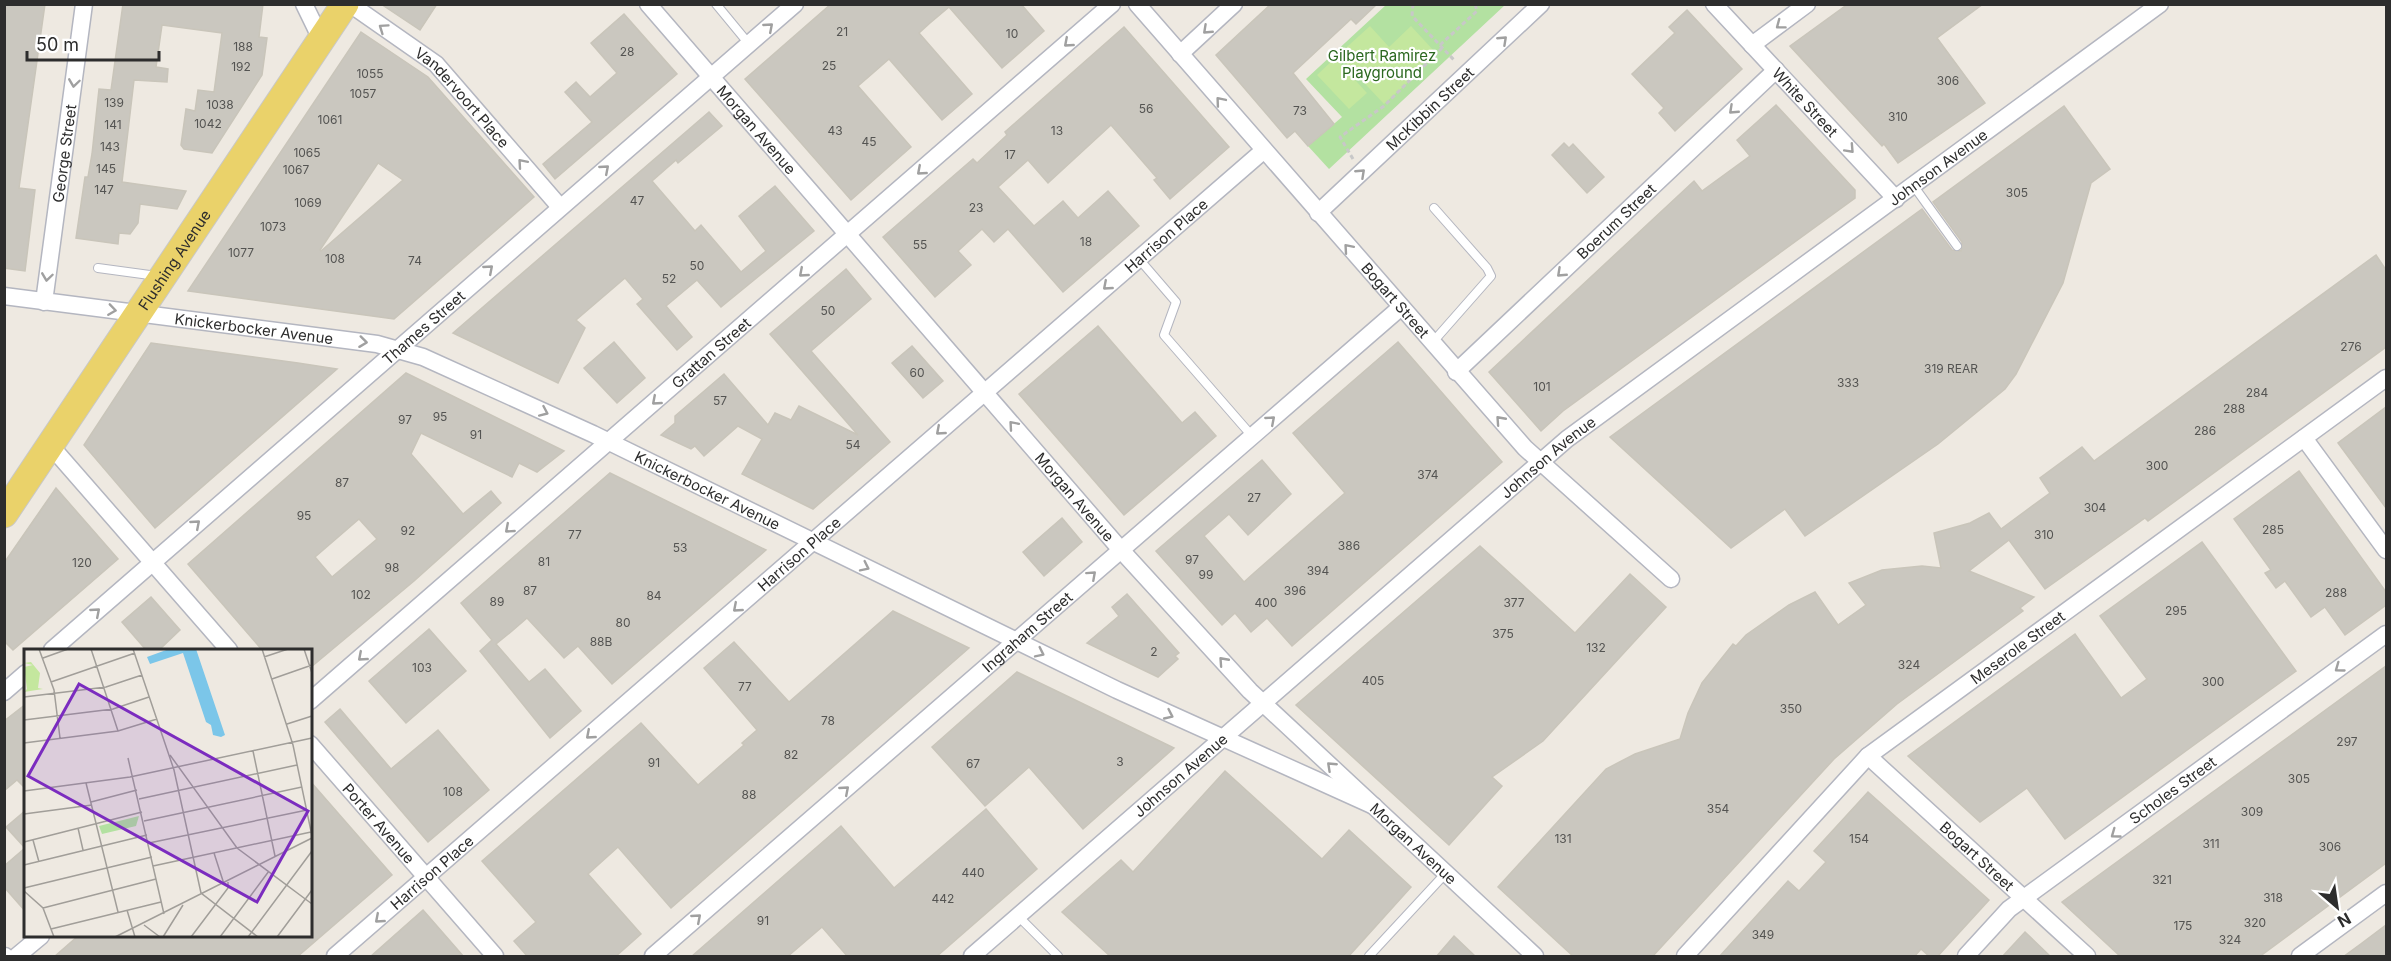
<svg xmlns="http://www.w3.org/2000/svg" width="2391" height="961" font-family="Inter,sans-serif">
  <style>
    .green { fill: #b3e1a1 }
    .pitch { fill: #c4e79e }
    .building { fill: #cac7bf; stroke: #c9c5ba; stroke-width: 1.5; fill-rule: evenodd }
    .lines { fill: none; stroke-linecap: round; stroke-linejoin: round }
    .service-casing { stroke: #b4b6c0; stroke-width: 10 }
    .minor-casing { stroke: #b4b6c0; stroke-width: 19 }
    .primary-casing { stroke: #c8c8c8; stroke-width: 29 }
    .path { stroke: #c8c8c8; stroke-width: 3; stroke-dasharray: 4.5 3; stroke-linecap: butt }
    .service { stroke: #fff; stroke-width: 8 }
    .minor { stroke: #fff; stroke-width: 16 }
    .primary { stroke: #ead26a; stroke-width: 27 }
    .oneway { stroke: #a0a0a0 }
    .labels { text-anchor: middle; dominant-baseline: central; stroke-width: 4.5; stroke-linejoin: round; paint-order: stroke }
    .number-label { font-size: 12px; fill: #545452 }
    .park-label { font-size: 15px; fill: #2b681f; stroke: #fff }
    .street-label { font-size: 15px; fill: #2d2d2d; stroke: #fff }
    .inset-road { fill: none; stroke: #a19e99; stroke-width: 1.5 }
    .view { fill: #7b2cbf; fill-opacity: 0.15; stroke: #7b2cbf; stroke-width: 3 }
    .inset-edge { fill: none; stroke: #2d2d2d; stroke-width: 3 }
  </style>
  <rect width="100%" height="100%" fill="#eee9e1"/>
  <polygon class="green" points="1386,5 1505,5 1329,169 1308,146 1342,117 1306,79"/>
  <g class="pitch">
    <polygon points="1370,26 1389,47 1411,26 1435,52 1414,72 1416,75 1384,104 1338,55"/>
    <polygon points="1335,58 1367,93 1349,109 1317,75"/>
  </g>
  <g class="building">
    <polygon points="4,4 45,4 19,188 35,190 25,271 4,268"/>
    <polygon points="123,4 263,4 259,37 267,38 262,75 212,153 184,149 181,145 186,109 195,111 198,90 214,92 222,33 162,25 156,67 168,69 167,82 134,80 122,182 186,191 177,209 140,204 138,223 130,234 119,233 118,244 76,238 85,177 88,177 92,154 99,89 111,90"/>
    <polygon points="381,4 437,4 420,30"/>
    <polygon points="831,4 1021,4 1044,31 1002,68 949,7 930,23 919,33 972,94 942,120 889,59 873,73 858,86 911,147 851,200 745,79"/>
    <polygon points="1271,4 1377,4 1356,24 1351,19 1293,73 1334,124 1308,146 1295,131 1287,138 1216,55"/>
    <polygon points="1848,4 1983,4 1937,38 1985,103 1898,163 1884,144 1882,146 1790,46"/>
    <polygon points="1687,10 1742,69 1675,131 1659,113 1664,108 1632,74 1675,33 1669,27"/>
    <polygon points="624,14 677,74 555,179 543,164 592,122 565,92 576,82 590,97 617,73 591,43"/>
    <polygon points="1124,27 1229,147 1170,199 1154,180 1157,178 1111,125 1048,183 1028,160 998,187 1034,226 1063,201 1078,218 1108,191 1139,226 1063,292 1008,229 994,242 982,229 958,251 971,265 935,297 883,237 973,159 977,163 1007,135 1005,132"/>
    <path d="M361,32L428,77L534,197L394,319L188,291ZM378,163L403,180L321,251L320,250Z"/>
    <polygon points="1776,105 1855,190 1855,198 1563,411 1541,431 1489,372 1694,181 1702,191 1750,156 1737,140"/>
    <polygon points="2064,106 2110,169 2091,183 2063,283 2016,374 2005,389 1938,444 1805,536 1785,509 1731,548 1610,437 1922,209 1952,250 1961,251 1962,242 1933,202"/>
    <polygon points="709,112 722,126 678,163 676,160 652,181 695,231 701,225 741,272 766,251 739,216 775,186 814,231 721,307 697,280 666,306 692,337 677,350 637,304 643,299 625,278 576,320 585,328 558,383 453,333"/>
    <polygon points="1564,143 1569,148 1573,144 1604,177 1587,193 1552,155"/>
    <polygon points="2376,255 2386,270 2386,347 2148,521 2145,518 2045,589 2009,540 1969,571 2034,597 2020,608 2023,611 1897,704 1834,759 1652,957 1574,957 1498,887 1606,769 1635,754 1680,739 1688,713 1702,683 1733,644 1736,646 1746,635 1789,605 1815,592 1838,625 1866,605 1849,583 1882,570 1922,566 1941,568 1934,533 1970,523 1989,513 2001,529 2050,493 2040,478 2082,447 2094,461"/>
    <polygon points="846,269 871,299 811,351 890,442 813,509 742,474 762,439 738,426 704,456 695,446 691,449 661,435 675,423 675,416 724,374 768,425 775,413 791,420 799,406 858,435 770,334"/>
    <polygon points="1098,326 1182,423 1195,412 1216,436 1124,515 1019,394"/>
    <polygon points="614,342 645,378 617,403 584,368"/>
    <polygon points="1398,342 1502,462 1292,646 1267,618 1251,632 1235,613 1222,625 1156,551 1262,460 1291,494 1248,535 1229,514 1204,536 1244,582 1254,573 1345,493 1293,433"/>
    <polygon points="151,343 298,363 337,369 155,528 84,445"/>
    <polygon points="912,346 943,381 923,398 892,363"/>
    <path d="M406,373L564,451L537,472L519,463L512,477L421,433L411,454L463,514L491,491L501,503L414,581L310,668V651H263L188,564ZM359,519L377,539L332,577L315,557Z"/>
    <polygon points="2386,407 2386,508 2338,443"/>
    <polygon points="2299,471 2386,592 2386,605 2345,635 2325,607 2311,617 2285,581 2276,588 2265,573 2271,570 2234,519"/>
    <polygon points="610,473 766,550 612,684 578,646 564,658 527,618 512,631 496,644 529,682 545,669 581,711 550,738 480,651 492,640 461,603"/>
    <polygon points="56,488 118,559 13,650 4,641 4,563"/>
    <polygon points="1062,518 1082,542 1044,576 1023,552"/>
    <polygon points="2202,542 2296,671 2194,745 2065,839 2027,788 1980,822 1908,756 2075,634 2121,698 2147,679 2100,616"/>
    <polygon points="1480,546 1575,633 1630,574 1666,607 1543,741 1492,777 1502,786 1449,845 1296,705"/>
    <polygon points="1127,594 1179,653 1175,656 1178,659 1158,677 1087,643 1119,616 1112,607"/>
    <polygon points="151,597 180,630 158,651 147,651 122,622"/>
    <polygon points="893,611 969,648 671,908 618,847 588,874 641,934 615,957 528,957 514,941 536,922 482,861 641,723 698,785 744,745 742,743 757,730 704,668 734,642 789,702"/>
    <polygon points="429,629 466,671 406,723 369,681"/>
    <polygon points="2386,666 2386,863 2305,923 2259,957 2121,957 2062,902"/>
    <polygon points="1017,672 1071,698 1174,748 1083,829 1029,767 985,806 932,747"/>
    <polygon points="26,704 26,789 17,780 4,791 4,721"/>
    <polygon points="340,709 391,769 438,730 489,790 428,842 325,722"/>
    <polygon points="1225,771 1322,859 1349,830 1411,887 1348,957 1111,957 1062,912 1121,860 1133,872"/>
    <polygon points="310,781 392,875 297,957 54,957 78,936 310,936"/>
    <polygon points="1868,792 1989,900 1937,957 1930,957 1921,949 1914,957 1719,957 1788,881 1799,891 1826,862 1814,851"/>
    <polygon points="986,809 1037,869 936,957 848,957 822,927 787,957 691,957 841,826 894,888"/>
    <polygon points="26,810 26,912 4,887 4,866 25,848 6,827"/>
    <polygon points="423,910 464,957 370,957"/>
    <polygon points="2386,925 2386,957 2343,957 2362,943"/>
    <polygon points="2025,932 2051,957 2002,957"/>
    <polygon points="1454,936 1476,957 1436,957"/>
  </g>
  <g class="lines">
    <defs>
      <g id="service">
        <polyline points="716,4 749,44"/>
        <polyline points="1913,185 1957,246"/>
        <polyline points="1139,259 1176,302 1164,335 1252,436"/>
        <polyline points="98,268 157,276"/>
        <polyline points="1432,343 1491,276 1487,268 1434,208"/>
        <polyline points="1018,916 1058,956"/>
        <polyline points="1369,956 1445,874"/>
      </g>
      <g id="minor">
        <polyline points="304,4 321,39"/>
        <path id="s1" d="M350,4L436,64L560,207"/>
        <path id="s2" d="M648,4L1121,550L1250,691L1535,956"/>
        <path id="s3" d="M1137,4L1525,448L1671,579"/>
        <path id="s4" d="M1714,4L1896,199"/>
        <polyline points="1752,45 1807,4"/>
        <polyline points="1180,54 1234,4"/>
        <path id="s5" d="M1318,213L1541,4"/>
        <path id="s6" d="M4,296L377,344L423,357L593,434L1117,690L1374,806"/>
        <path id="s7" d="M44,302L84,4"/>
        <path id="s8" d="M1456,372L1776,70"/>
        <polyline points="2304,438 2386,550"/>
        <polyline points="50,445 229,650"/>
        <path id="s9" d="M52,650L795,4"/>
        <polyline points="4,692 26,673"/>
        <path id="s10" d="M310,701L1112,4"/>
        <path id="s11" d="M310,744L495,956"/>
        <path id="s12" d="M1868,756L2087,956"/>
        <polyline points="4,956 5,956"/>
        <polyline points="17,956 41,936"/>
        <path id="s13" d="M335,956L1263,151"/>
        <path id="s14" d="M653,956L1400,308"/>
        <path id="s15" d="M972,956L1567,439L2160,4"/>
        <path id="s16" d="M1685,956L1868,756L2386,378"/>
        <path id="s17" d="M1966,956L2009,909L2386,634"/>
        <polyline points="2300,956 2386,893"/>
      </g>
      <g id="primary">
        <path id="s18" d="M4,514L345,4"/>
      </g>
    </defs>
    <use href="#service" class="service-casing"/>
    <use href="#minor" class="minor-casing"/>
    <use href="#primary" class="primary-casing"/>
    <g class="path">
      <polyline points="1413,4 1412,16 1455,61"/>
      <polyline points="1440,45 1477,11 1475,4"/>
      <polyline points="1353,159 1340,137 1384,106 1442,48"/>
    </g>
    <use href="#service" class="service"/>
    <use href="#minor" class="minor"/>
    <use href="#primary" class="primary"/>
  </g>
  <defs><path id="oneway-chevron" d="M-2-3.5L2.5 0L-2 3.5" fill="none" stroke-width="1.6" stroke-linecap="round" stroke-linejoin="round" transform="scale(1.5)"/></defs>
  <g class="oneway">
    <use href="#oneway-chevron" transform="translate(1780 25) rotate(143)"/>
    <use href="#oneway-chevron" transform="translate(769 27) rotate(-41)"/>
    <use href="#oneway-chevron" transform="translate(383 28) rotate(-145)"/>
    <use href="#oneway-chevron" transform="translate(1207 30) rotate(137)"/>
    <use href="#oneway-chevron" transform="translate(1503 40) rotate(-43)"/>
    <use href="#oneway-chevron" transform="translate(1068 43) rotate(139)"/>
    <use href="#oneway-chevron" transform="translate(74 83) rotate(98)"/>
    <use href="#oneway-chevron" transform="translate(1220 101) rotate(-130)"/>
    <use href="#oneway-chevron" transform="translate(1733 110) rotate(137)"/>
    <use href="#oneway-chevron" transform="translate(1850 149) rotate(47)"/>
    <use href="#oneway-chevron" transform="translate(522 163) rotate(-131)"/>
    <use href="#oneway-chevron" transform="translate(605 169) rotate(-41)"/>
    <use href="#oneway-chevron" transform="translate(921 171) rotate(139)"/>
    <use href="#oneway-chevron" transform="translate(1361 173) rotate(-43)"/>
    <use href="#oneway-chevron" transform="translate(1348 248) rotate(-131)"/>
    <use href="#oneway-chevron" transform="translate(489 269) rotate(-41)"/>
    <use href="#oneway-chevron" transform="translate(803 273) rotate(139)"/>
    <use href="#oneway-chevron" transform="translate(1561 273) rotate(137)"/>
    <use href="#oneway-chevron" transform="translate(47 277) rotate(98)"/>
    <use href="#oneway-chevron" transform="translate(1107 286) rotate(139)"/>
    <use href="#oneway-chevron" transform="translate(112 310) rotate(8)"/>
    <use href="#oneway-chevron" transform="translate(363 342) rotate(7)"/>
    <use href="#oneway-chevron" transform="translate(656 401) rotate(139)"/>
    <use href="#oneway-chevron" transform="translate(544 412) rotate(24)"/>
    <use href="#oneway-chevron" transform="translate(1271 420) rotate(-41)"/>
    <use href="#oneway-chevron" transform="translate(1500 420) rotate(-132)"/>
    <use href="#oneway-chevron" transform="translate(1013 425) rotate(-131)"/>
    <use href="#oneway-chevron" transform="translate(940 431) rotate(139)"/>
    <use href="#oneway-chevron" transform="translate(196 524) rotate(-41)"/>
    <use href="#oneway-chevron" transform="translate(509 529) rotate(139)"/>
    <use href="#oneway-chevron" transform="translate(865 567) rotate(26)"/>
    <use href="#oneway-chevron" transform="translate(1092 575) rotate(-42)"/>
    <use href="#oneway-chevron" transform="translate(737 608) rotate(139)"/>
    <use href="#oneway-chevron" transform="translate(96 612) rotate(-41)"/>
    <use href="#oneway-chevron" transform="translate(1040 653) rotate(26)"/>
    <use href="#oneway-chevron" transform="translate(362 657) rotate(139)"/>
    <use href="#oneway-chevron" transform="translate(1223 661) rotate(-132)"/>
    <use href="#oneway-chevron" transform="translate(2339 668) rotate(144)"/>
    <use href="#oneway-chevron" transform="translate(1169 715) rotate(25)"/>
    <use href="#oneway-chevron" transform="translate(590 735) rotate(139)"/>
    <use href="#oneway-chevron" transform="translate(1331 766) rotate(-137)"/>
    <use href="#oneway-chevron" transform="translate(845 790) rotate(-41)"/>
    <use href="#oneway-chevron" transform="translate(2115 834) rotate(144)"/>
    <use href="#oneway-chevron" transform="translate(697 918) rotate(-41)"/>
    <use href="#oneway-chevron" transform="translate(379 919) rotate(139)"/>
  </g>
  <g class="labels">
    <g class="number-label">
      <text x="842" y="31">21</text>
      <text x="1012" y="33">10</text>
      <text x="243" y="46">188</text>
      <text x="627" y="51">28</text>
      <text x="829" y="65">25</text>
      <text x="241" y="66">192</text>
      <text x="370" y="73">1055</text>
      <text x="1948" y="80">306</text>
      <text x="363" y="93">1057</text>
      <text x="114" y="102">139</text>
      <text x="220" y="104">1038</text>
      <text x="1146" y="108">56</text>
      <text x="1300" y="110">73</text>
      <text x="1898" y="116">310</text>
      <text x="330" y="119">1061</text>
      <text x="208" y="123">1042</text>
      <text x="113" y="124">141</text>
      <text x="835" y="130">43</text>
      <text x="1057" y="130">13</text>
      <text x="869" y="141">45</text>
      <text x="110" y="146">143</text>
      <text x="307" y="152">1065</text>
      <text x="1010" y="154">17</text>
      <text x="106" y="168">145</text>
      <text x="296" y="169">1067</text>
      <text x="104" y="189">147</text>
      <text x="2017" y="192">305</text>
      <text x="637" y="200">47</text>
      <text x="308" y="202">1069</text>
      <text x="976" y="207">23</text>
      <text x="273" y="226">1073</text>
      <text x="1086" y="241">18</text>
      <text x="920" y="244">55</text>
      <text x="241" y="252">1077</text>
      <text x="335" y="258">108</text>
      <text x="415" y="260">74</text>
      <text x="697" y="265">50</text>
      <text x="669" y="278">52</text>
      <text x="828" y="310">50</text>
      <text x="2351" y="346">276</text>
      <text x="1951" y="368">319 REAR</text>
      <text x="917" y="372">60</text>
      <text x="1848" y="382">333</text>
      <text x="1542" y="386">101</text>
      <text x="2257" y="392">284</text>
      <text x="720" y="400">57</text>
      <text x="2234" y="408">288</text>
      <text x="440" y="416">95</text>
      <text x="405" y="419">97</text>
      <text x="2205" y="430">286</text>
      <text x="476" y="434">91</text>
      <text x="853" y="444">54</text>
      <text x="2157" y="465">300</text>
      <text x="1428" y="474">374</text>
      <text x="342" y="482">87</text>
      <text x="1254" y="497">27</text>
      <text x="2095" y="507">304</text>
      <text x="304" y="515">95</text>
      <text x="2273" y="529">285</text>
      <text x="408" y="530">92</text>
      <text x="575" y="534">77</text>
      <text x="2044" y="534">310</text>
      <text x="1349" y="545">386</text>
      <text x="680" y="547">53</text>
      <text x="1192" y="559">97</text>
      <text x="544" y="561">81</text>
      <text x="82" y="562">120</text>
      <text x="392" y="567">98</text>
      <text x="1318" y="570">394</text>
      <text x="1206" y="574">99</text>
      <text x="530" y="590">87</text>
      <text x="1295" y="590">396</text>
      <text x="2336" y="592">288</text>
      <text x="361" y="594">102</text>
      <text x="654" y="595">84</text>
      <text x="497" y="601">89</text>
      <text x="1266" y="602">400</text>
      <text x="1514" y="602">377</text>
      <text x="2176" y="610">295</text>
      <text x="623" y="622">80</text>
      <text x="1503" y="633">375</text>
      <text x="601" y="641">88B</text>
      <text x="1596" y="647">132</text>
      <text x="1154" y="651">2</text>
      <text x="1909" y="664">324</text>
      <text x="422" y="667">103</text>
      <text x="1373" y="680">405</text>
      <text x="2213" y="681">300</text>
      <text x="745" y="686">77</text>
      <text x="1791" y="708">350</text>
      <text x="828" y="720">78</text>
      <text x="2347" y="741">297</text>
      <text x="791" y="754">82</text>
      <text x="1120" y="761">3</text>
      <text x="654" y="762">91</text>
      <text x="973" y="763">67</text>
      <text x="2299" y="778">305</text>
      <text x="453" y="791">108</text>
      <text x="749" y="794">88</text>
      <text x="1718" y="808">354</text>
      <text x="2252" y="811">309</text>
      <text x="1563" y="838">131</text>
      <text x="1859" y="838">154</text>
      <text x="2211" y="843">311</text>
      <text x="2330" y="846">306</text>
      <text x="973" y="872">440</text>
      <text x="2162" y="879">321</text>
      <text x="2273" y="897">318</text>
      <text x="943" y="898">442</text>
      <text x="763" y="920">91</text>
      <text x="2255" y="922">320</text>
      <text x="2183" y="925">175</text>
      <text x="1763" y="934">349</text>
      <text x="2230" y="939">324</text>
    </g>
    <g class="park-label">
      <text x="1382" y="55">Gilbert Ramirez<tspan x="1382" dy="17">Playground</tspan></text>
    </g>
    <g class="street-label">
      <text stroke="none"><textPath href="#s1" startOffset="147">Vandervoort Place</textPath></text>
      <text stroke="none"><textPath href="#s4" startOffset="134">White Street</textPath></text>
      <text stroke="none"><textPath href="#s5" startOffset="153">McKibbin Street</textPath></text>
      <text stroke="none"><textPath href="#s2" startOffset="166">Morgan Avenue</textPath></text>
      <text stroke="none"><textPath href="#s7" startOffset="150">George Street</textPath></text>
      <text stroke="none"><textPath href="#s15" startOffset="1248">Johnson Avenue</textPath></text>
      <text stroke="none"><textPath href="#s8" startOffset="220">Boerum Street</textPath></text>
      <text stroke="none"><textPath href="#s13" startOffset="1100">Harrison Place</textPath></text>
      <text stroke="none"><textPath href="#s18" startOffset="306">Flushing Avenue</textPath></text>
      <text stroke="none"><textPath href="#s3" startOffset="393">Bogart Street</textPath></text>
      <text stroke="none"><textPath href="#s9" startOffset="492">Thames Street</textPath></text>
      <text stroke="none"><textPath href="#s6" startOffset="252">Knickerbocker Avenue</textPath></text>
      <text stroke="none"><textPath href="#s10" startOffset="531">Grattan Street</textPath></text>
      <text stroke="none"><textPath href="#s15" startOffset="762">Johnson Avenue</textPath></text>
      <text stroke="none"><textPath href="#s6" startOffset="738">Knickerbocker Avenue</textPath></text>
      <text stroke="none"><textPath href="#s2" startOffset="652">Morgan Avenue</textPath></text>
      <text stroke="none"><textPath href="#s13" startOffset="614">Harrison Place</textPath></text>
      <text stroke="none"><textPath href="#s14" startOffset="495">Ingraham Street</textPath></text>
      <text stroke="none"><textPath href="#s16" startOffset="456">Meserole Street</textPath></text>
      <text stroke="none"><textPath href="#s15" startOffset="276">Johnson Avenue</textPath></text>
      <text stroke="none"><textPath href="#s17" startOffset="266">Scholes Street</textPath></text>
      <text stroke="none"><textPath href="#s11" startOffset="105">Porter Avenue</textPath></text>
      <text stroke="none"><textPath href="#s2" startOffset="1137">Morgan Avenue</textPath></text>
      <text stroke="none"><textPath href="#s12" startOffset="148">Bogart Street</textPath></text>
      <text stroke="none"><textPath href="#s13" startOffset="128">Harrison Place</textPath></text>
    </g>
  </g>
  <g transform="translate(24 649)">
    <rect width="288" height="288" fill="#eee9e1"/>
    <path d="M115,167L112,177L78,185L75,177Z" fill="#b3e1a1"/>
    <path d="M7,13L16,24L14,39L19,40L0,43L3,40L0,18L9,16L0,14Z" fill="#c4e79e"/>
    <path d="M145,0H172L201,86L197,88L189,86L187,76L182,73L159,4L126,15L123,8Z" fill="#7bc6e9"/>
    <path class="inset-road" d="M15,0L30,41L36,89M67,0L94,82M109,0L150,121L177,244L234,288M238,0L269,96L288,187M280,0L288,24M240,8L264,0M19,9L44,0M248,30L288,16M27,33L111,4M0,48L82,38L118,26M0,71L89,60L125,48M263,75L288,67M0,94L94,82L133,70M229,102L251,207M146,106L213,199L288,255M104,109L140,265M62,134L94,263M0,142L106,128L288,89M115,150L273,116M67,153L113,141M0,165L68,156M120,172L278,138M54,179L59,201M9,191L15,213M0,193L118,163M125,194L283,161M190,204L200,235M0,216L123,186M129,217L287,183M0,239L128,208M0,242L19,259L30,288M19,259L132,230M103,261L111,288M120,276L136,288M27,280L137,253M91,288L288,189M139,288L159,256M167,288L204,239V233M196,288L245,222M224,288L288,202M253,288L288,241"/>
    <path class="view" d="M55,35L284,162L233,253L4,127Z"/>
    <rect width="288" height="288" class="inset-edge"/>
  </g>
  <rect width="2391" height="961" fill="none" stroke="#2d2d2d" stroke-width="12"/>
  <g transform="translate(2337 907) rotate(151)" stroke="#ffffff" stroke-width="4.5" paint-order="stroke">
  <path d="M0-4.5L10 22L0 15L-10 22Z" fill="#2d2d2d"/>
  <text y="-9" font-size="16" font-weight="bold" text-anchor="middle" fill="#2d2d2d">N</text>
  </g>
  <path d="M27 51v9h132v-9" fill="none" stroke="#2d2d2d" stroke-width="3"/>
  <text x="36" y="51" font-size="18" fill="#2d2d2d" stroke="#ffffff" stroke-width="4.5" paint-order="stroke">50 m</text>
</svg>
